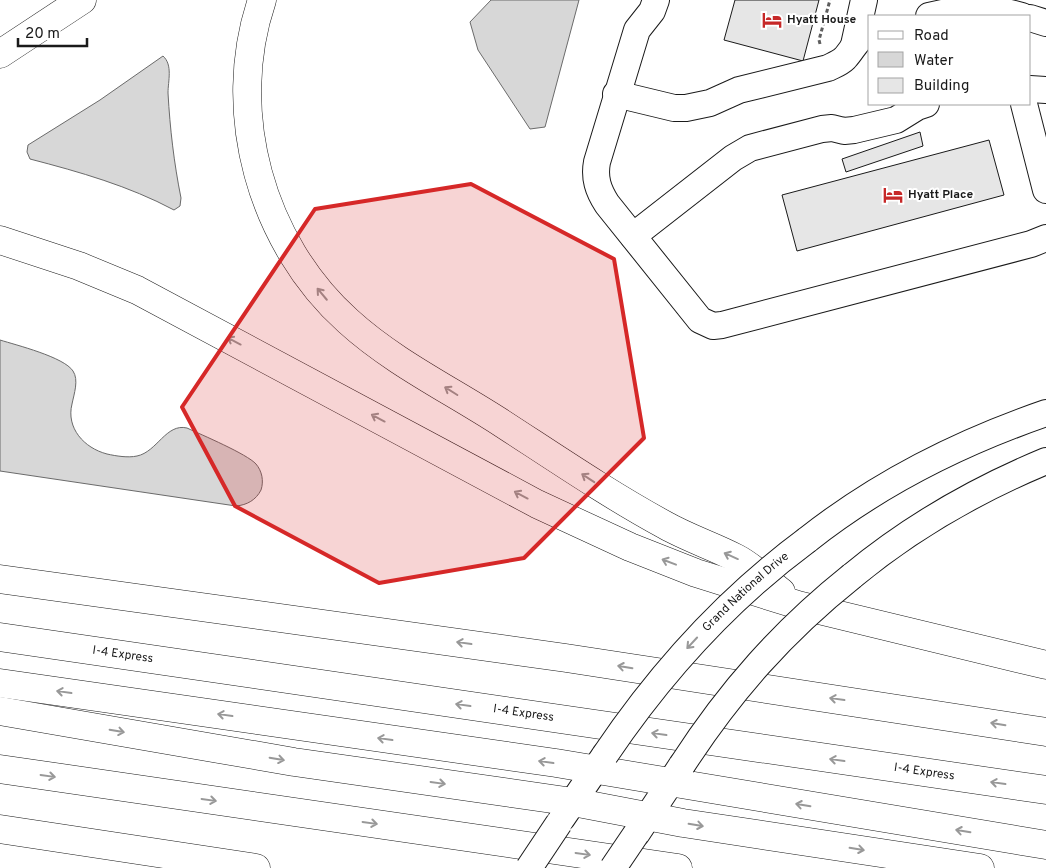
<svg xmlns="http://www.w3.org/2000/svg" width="1046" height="868" font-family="Overpass,sans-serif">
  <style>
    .water { fill: #d7d7d7; stroke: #6a6a6a }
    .building { fill: #e6e6e6; stroke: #1a1a1a }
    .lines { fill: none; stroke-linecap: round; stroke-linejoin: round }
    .minor-casing { stroke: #1a1a1a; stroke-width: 28 }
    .major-casing { stroke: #1a1a1a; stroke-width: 29 }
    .highway-casing { stroke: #1a1a1a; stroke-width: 29 }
    .path { stroke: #5f5f5f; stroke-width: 3; stroke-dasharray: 4 2.5; stroke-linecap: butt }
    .minor { stroke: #fff; stroke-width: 26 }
    .major { stroke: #fff; stroke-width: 28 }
    .highway { stroke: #fff; stroke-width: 28 }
    .minor-bridge-casing { stroke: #1a1a1a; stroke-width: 28; stroke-linecap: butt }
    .minor-bridge { stroke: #fff; stroke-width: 26 }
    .oneway { stroke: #989898 }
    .marked { fill: #d62828; fill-opacity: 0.2; stroke: #d62828; stroke-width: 4; stroke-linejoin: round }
    .labels { text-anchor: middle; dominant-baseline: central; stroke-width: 4; stroke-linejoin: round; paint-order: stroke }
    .poi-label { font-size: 12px; font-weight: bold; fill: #1a1a1a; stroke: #fff; text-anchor: start }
    .street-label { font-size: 12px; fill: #1a1a1a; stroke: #fff }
  </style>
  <rect width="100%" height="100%" fill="#fff"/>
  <g class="water">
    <polygon points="491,0 579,0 545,127 530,129 478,50 470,22"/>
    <path d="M163,56C173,65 168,81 168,93C170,129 174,163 181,198L180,206L174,210C129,186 80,172 30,159L27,152L28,145L100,100Z"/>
    <path d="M0,340C16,345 64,357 73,371C79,380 74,394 72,404C66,428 84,448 107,454C116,456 128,458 137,456C157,452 166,423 187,428C202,435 247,454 256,464C262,471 264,481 261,490C256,500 247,505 236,506L0,471Z"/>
  </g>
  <g class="building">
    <polygon points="735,0 819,0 803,61 724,40"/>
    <polygon points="920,132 923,146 846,172 842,159"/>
    <polygon points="989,140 1004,195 797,251 782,195"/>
  </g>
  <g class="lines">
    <defs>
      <g id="minor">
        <path d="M656,0L652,11L637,30L597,162C594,178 598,190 607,204L700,320L713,326L722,325L1031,244L1046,238"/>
        <polyline points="929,16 978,5 1022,16"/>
        <polyline points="1030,18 1046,23"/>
        <polyline points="854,45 864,0"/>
        <polyline points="1030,89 1046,90"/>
        <path d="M616,94L674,108H686L710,103L739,90L828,68C834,65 840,63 845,58C854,48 857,38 870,32"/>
        <polyline points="1024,104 1046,190"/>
        <polyline points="633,236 733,158 750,148 822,129 832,128 844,131 854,130 896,120 917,107 926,104"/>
        <path d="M807,540C879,483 959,443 1046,413"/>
        <path d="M852,576C910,528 976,490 1046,461"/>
        <polyline points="562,818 605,755"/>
        <polyline points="637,833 682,765"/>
      </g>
      <polyline id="major" points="0,54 82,0"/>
      <g id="highway">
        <path d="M262,0C224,112 261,243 348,321C393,362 449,389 500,422C554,457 608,494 665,525C688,538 713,546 736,558C752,566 767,581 781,592"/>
        <polyline points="0,240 79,266 137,290 537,504 630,547 696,573 798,605 1046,665"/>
        <polyline points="0,579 566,658 1046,732"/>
        <path id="s1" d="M0,637L1046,790"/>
        <polyline points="0,683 556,763 1046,845"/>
        <polyline points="0,711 294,762 573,802 683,823 980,868"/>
        <polyline points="0,769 678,868"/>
        <polyline points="0,829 256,868"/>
      </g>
    </defs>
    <use href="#minor" class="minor-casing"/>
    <use href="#major" class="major-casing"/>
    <use href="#highway" class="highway-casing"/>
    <polyline class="path" points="820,44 819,40 830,0"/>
    <use href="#minor" class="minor"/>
    <use href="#major" class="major"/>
    <use href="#highway" class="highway"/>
    <defs>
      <g id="minor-bridge">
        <path id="s2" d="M605,755C661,672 726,600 807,540"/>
        <path d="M682,765C730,691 783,631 852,576"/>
        <polyline points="529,868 559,823"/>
        <polyline points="613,868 636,834"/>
      </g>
    </defs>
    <use href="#minor-bridge" class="minor-bridge-casing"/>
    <use href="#minor-bridge" class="minor-bridge"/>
  </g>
  <defs><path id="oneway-shaft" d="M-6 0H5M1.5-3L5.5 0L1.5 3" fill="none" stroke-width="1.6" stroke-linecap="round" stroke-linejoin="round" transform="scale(1.25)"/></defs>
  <g class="oneway">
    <use href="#oneway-shaft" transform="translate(322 294) rotate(-130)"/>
    <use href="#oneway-shaft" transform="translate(234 341) rotate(-152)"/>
    <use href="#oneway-shaft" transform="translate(451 391) rotate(-148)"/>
    <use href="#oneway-shaft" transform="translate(378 418) rotate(-152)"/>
    <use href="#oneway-shaft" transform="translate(588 478) rotate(-147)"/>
    <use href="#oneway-shaft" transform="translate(521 495) rotate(-152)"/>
    <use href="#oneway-shaft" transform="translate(731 556) rotate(-156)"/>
    <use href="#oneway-shaft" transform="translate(669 562) rotate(-159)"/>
    <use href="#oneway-shaft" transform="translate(464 643) rotate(-172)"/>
    <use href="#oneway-shaft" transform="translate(692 643) rotate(133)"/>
    <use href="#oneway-shaft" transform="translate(625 667) rotate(-171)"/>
    <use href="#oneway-shaft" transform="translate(64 692) rotate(-172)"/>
    <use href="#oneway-shaft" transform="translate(837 699) rotate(-172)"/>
    <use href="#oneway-shaft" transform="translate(463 705) rotate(-172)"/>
    <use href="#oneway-shaft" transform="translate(225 715) rotate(-172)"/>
    <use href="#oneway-shaft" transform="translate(998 724) rotate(-171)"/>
    <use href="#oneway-shaft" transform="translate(117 731) rotate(10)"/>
    <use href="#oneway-shaft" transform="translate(659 734) rotate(-172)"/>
    <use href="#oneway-shaft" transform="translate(385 739) rotate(-172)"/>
    <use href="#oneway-shaft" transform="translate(277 759) rotate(10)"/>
    <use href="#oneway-shaft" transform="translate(837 760) rotate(-172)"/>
    <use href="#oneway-shaft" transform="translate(546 762) rotate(-172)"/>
    <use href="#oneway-shaft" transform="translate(48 776) rotate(8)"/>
    <use href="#oneway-shaft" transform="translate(438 783) rotate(8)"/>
    <use href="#oneway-shaft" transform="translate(998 783) rotate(-172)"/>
    <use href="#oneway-shaft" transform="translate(209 800) rotate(8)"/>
    <use href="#oneway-shaft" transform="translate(803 805) rotate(-171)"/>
    <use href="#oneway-shaft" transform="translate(370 823) rotate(8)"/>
    <use href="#oneway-shaft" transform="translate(696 825) rotate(9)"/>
    <use href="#oneway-shaft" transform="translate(963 831) rotate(-171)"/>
    <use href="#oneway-shaft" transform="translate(857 849) rotate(9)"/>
    <use href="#oneway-shaft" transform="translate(583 854) rotate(8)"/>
  </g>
  <path class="marked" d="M471,184L614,259L644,438L524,558L379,583L235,506L182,407L315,209Z"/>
  <defs>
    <symbol id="hotel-bare" viewBox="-9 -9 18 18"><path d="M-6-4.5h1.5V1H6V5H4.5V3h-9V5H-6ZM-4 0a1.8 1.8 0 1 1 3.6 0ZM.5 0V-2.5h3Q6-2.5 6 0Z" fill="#c62828" stroke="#fff" stroke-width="2.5" paint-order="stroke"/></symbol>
  </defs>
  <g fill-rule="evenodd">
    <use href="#hotel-bare" x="758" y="6" width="28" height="28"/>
    <use href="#hotel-bare" x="879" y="181" width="28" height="28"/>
  </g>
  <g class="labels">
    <g class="poi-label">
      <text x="787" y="20">Hyatt House</text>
      <text x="908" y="195">Hyatt Place</text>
    </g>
    <g class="street-label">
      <text stroke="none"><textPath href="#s2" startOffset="216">Grand National Drive</textPath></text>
      <text stroke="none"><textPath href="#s1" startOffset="124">I-4 Express</textPath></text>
      <text stroke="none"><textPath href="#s1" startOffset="529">I-4 Express</textPath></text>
      <text stroke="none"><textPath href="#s1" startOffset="934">I-4 Express</textPath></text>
    </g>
  </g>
  <rect x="868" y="15" width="162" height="90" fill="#ffffff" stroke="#a3a3a3"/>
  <rect x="878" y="31" width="25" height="8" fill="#ffffff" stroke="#a3a3a3"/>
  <text x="914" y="40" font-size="15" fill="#1a1a1a">Road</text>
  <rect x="878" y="52" width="25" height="15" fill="#d7d7d7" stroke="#a3a3a3"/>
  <text x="914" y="65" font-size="15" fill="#1a1a1a">Water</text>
  <rect x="878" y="78" width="25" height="15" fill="#e6e6e6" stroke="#a3a3a3"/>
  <text x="914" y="90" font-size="15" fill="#1a1a1a">Building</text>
  <path d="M18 38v8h69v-8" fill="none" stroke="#1a1a1a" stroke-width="2.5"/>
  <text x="25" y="38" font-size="15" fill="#1a1a1a" stroke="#ffffff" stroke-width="4" paint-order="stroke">20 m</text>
</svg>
